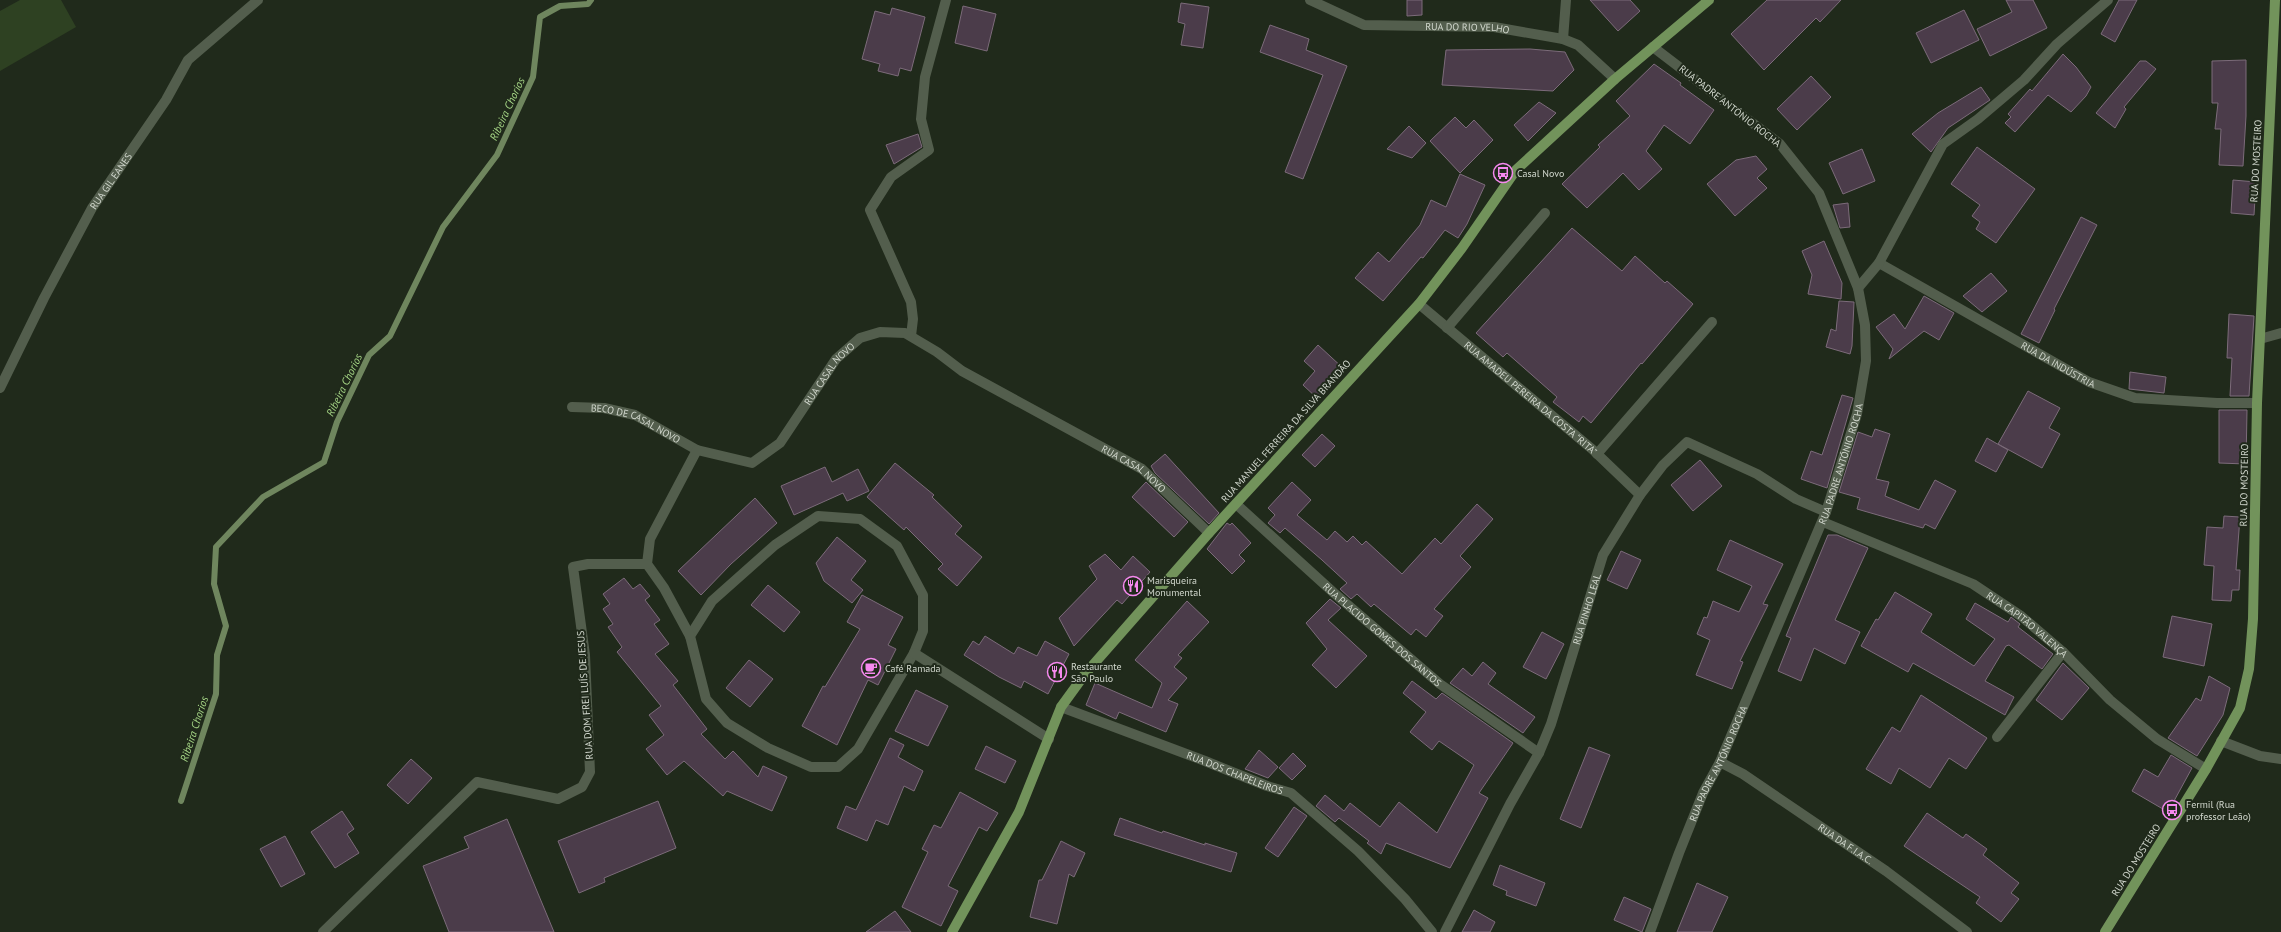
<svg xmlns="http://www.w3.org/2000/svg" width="2281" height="932" font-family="'PT Sans',sans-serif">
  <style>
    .green { fill: #2e4122 }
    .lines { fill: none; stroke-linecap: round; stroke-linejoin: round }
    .stream { stroke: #6f865e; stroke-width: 6 }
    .building { fill: #4b3c4a; stroke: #7c6b7a }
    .minor { stroke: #535e4d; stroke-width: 10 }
    .major { stroke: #72935b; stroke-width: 10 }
    .labels { text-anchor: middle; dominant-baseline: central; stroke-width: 4; stroke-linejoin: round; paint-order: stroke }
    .street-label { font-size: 10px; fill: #d1d7cd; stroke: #202a1b }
    .poi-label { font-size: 10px; fill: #d1d7cd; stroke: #202a1b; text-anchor: start }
    .water-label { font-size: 11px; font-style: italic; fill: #a5d585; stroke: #202a1b }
  </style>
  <rect width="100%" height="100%" fill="#202a1b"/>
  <polygon class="green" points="20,0 61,0 76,27 0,71 0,11"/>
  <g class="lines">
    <polyline class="stream" points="181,801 216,694 217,655 226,626 214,584 216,547 263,497 324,462 337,422 369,355 390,336 443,227 497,155 533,77 540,17 560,6 588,4 591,0"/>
  </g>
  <g class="building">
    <polygon points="1407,0 1422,0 1422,15 1407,16"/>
    <polygon points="1590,0 1630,0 1640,11 1618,31"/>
    <polygon points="1767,0 1841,0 1820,22 1816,18 1764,70 1731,34"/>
    <polygon points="2006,0 2033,0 2047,28 1990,56 1977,29 2012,12"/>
    <polygon points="2119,0 2137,0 2115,42 2101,34"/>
    <polygon points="1181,3 1209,7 1203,48 1181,45 1185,24 1178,22"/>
    <polygon points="963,6 996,14 987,51 955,43"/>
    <polygon points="892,8 925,17 911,71 900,68 898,76 878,71 880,64 862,59 875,11 890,15"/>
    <polygon points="1964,10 1979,40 1931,63 1916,33"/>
    <polygon points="1270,25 1309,39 1306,50 1347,66 1303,179 1285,172 1323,75 1260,52"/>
    <polygon points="1530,49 1565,52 1574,70 1553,91 1442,85 1446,50"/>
    <polygon points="2063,54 2076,67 2091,87 2086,96 2071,112 2048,95 2015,132 2005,123 2011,117 2008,114 2030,89 2032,91"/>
    <polygon points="2246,60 2246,116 2243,166 2219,165 2221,129 2215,129 2218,103 2212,103 2212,61"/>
    <polygon points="2140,61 2146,61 2156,69 2124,107 2126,109 2115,128 2096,113"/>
    <polygon points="1654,64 1681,83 1680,85 1714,110 1690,144 1664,125 1646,151 1662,169 1639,190 1623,173 1587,208 1562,184 1600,147 1598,145 1630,116 1616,101"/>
    <polygon points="1811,76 1831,97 1797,130 1777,109"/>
    <polygon points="1981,87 1990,100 1948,128 1931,152 1912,134 1938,113"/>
    <polygon points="1539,102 1556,113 1528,141 1514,125"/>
    <polygon points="1455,117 1466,128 1474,120 1493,140 1460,173 1430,141"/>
    <polygon points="1409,126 1426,143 1412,158 1387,149"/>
    <polygon points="918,134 922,147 894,164 886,145"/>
    <polygon points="1977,147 2035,189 1996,243 1976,229 1980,222 1972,216 1980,205 1951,184"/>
    <polygon points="1862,149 1875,181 1843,194 1829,163"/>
    <polygon points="1756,156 1767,169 1757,178 1767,188 1735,216 1707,184 1736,160"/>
    <polygon points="1460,174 1485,185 1467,224 1458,238 1445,230 1423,258 1421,257 1383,301 1355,278 1378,252 1389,262 1420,225 1431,200 1446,207"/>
    <polygon points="2233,180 2256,182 2254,215 2231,213"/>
    <polygon points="1848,203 1850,227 1840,228 1833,205"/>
    <polygon points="2081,217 2097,225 2054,309 2055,310 2039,343 2021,334"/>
    <polygon points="1572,228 1622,271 1635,256 1665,283 1667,281 1693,304 1642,364 1641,363 1591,423 1583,416 1579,422 1553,402 1557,397 1507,353 1503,357 1476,333"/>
    <polygon points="1824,241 1842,283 1841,299 1808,294 1812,275 1802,251"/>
    <polygon points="1991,273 2007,291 1982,312 1963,296"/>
    <polygon points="1924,296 1954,313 1939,340 1924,331 1889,359 1893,349 1876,327 1894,314 1905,329"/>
    <polygon points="1839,301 1854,302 1852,346 1850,354 1826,347 1831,329 1836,331"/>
    <polygon points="2229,314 2254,316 2249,396 2230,396 2232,358 2227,358"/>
    <polygon points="1318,345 1344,369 1317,398 1303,385 1315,371 1304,361"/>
    <polygon points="2130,372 2166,377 2164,393 2129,389"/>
    <polygon points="2028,391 2060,408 2049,428 2060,434 2042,468 1998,444"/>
    <polygon points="1842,395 1853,398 1827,488 1801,479 1811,451 1822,455"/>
    <polygon points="2219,410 2247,410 2246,464 2219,463"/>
    <polygon points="1875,429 1890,434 1876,479 1889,482 1885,496 1919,510 1935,480 1956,491 1935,529 1925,524 1923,528 1857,509 1860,498 1839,492 1858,432 1872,437"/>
    <polygon points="1322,434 1335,446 1315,467 1302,455"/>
    <polygon points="1987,438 2008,450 1996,472 1975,461"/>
    <polygon points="1165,454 1219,513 1209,524 1155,473 1151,466"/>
    <polygon points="1700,460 1722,486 1693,511 1671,485"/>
    <polygon points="895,463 934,495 932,497 962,526 955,534 982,557 957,586 938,569 943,564 906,527 904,530 867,497"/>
    <polygon points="825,467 832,482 858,469 869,491 847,501 843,493 794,515 781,486"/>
    <polygon points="1146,482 1188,522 1174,537 1132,497"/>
    <polygon points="1292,482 1311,500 1297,515 1327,540 1335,531 1347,542 1353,536 1362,545 1366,541 1402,574 1435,538 1441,544 1477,504 1493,519 1460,556 1471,567 1434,609 1443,616 1426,637 1416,629 1411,635 1374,604 1371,607 1357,594 1351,599 1340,589 1347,583 1322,560 1285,528 1280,533 1268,523 1275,515 1268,508"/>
    <polygon points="755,498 777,523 731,564 701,595 678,571"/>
    <polygon points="2224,516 2240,517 2236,570 2240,570 2239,590 2232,590 2231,601 2212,600 2214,566 2204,565 2207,527 2223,528"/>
    <polygon points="1227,523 1230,525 1232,523 1251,543 1239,555 1245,561 1232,574 1207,549"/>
    <polygon points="1828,535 1837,535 1868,548 1835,620 1860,632 1845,664 1814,648 1801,681 1778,671 1791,638 1786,636"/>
    <polygon points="837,537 866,561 851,580 863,590 852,603 824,581 816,563"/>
    <polygon points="1730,540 1783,564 1763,604 1768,605 1740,661 1743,662 1732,689 1696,675 1710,640 1697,634 1704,617 1707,618 1713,601 1739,612 1752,586 1717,570"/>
    <polygon points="1621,551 1641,560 1627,589 1607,580"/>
    <polygon points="1105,554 1121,570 1133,556 1150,572 1122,604 1117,600 1074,646 1059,618 1097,579 1089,566"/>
    <polygon points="624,578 633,589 640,584 650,596 645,600 660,620 654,624 669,644 655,654 678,681 673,685 707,729 701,734 725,759 733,751 758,777 763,766 787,777 772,811 727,791 723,796 684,761 667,775 646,749 664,735 649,715 661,706 617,652 622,647 608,627 613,624 603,609 610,604 603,594"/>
    <polygon points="768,585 800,612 784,632 751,605"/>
    <polygon points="1895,592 1932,614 1921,632 1974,666 1995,639 1966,619 1975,603 2008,622 2011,617 2020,624 2018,627 2053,654 2042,669 2009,645 2006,646 1985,681 2014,697 2005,715 1913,663 1908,672 1861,646 1876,619 1878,620"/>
    <polygon points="862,595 903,617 888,645 896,649 878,685 868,680 837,745 802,726 823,686 825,687 860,629 847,622"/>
    <polygon points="1330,599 1341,608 1328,620 1367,656 1336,688 1312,665 1327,649 1306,623"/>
    <polygon points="1187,601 1209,622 1178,655 1182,658 1174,667 1187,678 1168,700 1178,704 1166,732 1119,712 1116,719 1086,705 1095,683 1152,708 1162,683 1135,660"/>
    <polygon points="2172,616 2212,624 2204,666 2163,657"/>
    <polygon points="1542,632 1564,644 1546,679 1523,667"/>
    <polygon points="985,636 1014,654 1018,647 1037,656 1045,641 1069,654 1048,694 1024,681 1021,688 999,677 964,655 973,641 979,645"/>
    <polygon points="749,660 773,679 750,707 726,688"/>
    <polygon points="1483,662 1496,673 1488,684 1535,717 1523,733 1450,683 1463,668 1472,676"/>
    <polygon points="2063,663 2089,688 2062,720 2036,700"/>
    <polygon points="2209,676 2230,688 2223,715 2197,756 2168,738 2196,698 2201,701"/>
    <polygon points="1412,681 1436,699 1442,693 1513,743 1479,793 1488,798 1450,868 1386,843 1381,854 1367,843 1369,841 1339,818 1335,822 1316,806 1325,795 1344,811 1350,803 1380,827 1399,802 1437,833 1474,765 1439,741 1432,750 1410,732 1426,712 1403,693"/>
    <polygon points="916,690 948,706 928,746 895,731"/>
    <polygon points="1921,695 1987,738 1966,769 1949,758 1930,788 1899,768 1891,784 1866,769 1892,727 1900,732"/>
    <polygon points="890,738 904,745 898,757 923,771 914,791 904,786 888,825 876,820 867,841 837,828 846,806 856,810"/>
    <polygon points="986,746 1016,761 1005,783 975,769"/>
    <polygon points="1589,747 1610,755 1581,828 1560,819"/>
    <polygon points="1259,750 1278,767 1268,778 1245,769"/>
    <polygon points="1293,753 1306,766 1292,780 1279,768"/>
    <polygon points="2171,755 2192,768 2168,812 2132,791 2144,769 2158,777"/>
    <polygon points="411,759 432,778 408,804 387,785"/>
    <polygon points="960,792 998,813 987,831 979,827 948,886 958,891 941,926 902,907 928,852 922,849 934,825 941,828"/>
    <polygon points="658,801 676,848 604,878 605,882 579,893 558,841"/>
    <polygon points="1294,807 1307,816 1278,857 1265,848"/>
    <polygon points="342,811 354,829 347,834 359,853 335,868 311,832"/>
    <polygon points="1927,813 1963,838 1966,834 1987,849 1983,855 2019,883 2011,893 2019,899 2001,922 1976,903 1980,897 1904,846"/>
    <polygon points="1120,818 1162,833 1163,831 1205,845 1205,843 1237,853 1231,872 1114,835"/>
    <polygon points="507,819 554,932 449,932 423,866 469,848 464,837"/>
    <polygon points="285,836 305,874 281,887 260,849"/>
    <polygon points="1061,841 1085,853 1074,877 1069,874 1057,924 1030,917 1039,880 1042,880"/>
    <polygon points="1500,865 1545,883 1536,906 1506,895 1507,891 1493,885"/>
    <polygon points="1697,883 1728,897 1712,932 1677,932"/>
    <polygon points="1624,897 1651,909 1642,932 1614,920"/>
    <polygon points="1474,910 1495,922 1490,932 1462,932"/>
    <polygon points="895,911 911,932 866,932"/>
  </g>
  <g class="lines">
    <g class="minor">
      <path id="s1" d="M1310,0L1364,25L1494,27L1563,39L1578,45L1615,79"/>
      <polyline points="1563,39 1566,0"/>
      <path id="s2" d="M1879,263L2089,382L2135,398L2217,403H2257"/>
      <polyline points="1858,288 1879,263 1943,144 1978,119 2024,80 2057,44 2108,0"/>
      <path id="s3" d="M1419,304L1592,449L1640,495"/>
      <polyline points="1447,328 1545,213"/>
      <polyline points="911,336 913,319 911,302 870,210 891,177 929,150 921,119 925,77 946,0"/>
      <polyline points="2260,339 2281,333"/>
      <path id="s4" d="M0,388L44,298L92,208L166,100L188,60L258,0"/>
      <path id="s5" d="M572,407L604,408L635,415L697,450"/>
      <polyline points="1597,454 1712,322"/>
      <path id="s6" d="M1236,504L1334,593L1440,684L1539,753"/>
      <polygon points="818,516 860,519 897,546 923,595 923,631 914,653 858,749 838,767 811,767 768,748 727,723 706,699 690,636 712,601 775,545"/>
      <path id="s7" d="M1823,522L1973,584L2021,616L2063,652L2110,700L2157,739L2206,769"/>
      <path id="s8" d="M690,636L664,588L647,564L650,539L697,450L752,463L780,443L836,359L860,338L880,332L905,333L937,352L962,371L1142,469L1209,533"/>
      <polyline points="914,653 1049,739"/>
      <path id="s9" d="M1061,707L1205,761L1267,786L1291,793L1358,851L1405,899L1432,932"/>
      <polyline points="1997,737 2063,652"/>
      <polyline points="2221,741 2260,756 2281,759"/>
      <path id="s10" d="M1720,762L1743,774L1886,871L1967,932"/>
      <polyline points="323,932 477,782 558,799 582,787 590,772 585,655 573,567 588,564 647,564"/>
      <path id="s11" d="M1445,932L1510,804L1539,753L1551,724L1603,555L1640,495L1663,465L1687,442L1757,474L1796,499L1826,512"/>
      <path id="s12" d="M1650,932L1679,853L1703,793L1720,762L1826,512L1857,414L1866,361L1865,325L1858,288L1819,193L1780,144L1653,47"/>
    </g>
    <g class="major">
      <polyline points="952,932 1019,812 1061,707 1085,674 1209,533 1419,304 1462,248 1516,170 1615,79 1709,0"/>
      <polyline points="2105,932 2206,769 2240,708 2249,669 2253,619 2257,403 2275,0"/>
    </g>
  </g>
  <defs>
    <symbol id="bus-ring" viewBox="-11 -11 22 22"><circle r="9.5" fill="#202a1b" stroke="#f589ee" stroke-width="1.5"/><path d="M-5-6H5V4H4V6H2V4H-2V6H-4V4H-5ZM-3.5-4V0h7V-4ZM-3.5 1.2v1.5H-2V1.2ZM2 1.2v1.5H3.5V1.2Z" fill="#f589ee"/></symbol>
    <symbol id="restaurant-ring" viewBox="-11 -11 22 22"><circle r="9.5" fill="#202a1b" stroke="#f589ee" stroke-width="1.5"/><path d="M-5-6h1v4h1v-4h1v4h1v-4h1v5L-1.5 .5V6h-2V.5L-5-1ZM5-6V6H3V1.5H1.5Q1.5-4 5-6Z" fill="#f589ee"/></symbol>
    <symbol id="cafe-ring" viewBox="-11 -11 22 22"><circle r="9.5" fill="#202a1b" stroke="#f589ee" stroke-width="1.5"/><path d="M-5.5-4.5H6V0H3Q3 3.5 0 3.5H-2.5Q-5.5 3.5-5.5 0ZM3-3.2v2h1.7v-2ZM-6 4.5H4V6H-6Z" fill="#f589ee"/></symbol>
  </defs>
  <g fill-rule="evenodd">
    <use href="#bus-ring" x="1492" y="162" width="22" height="22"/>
    <use href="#restaurant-ring" x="1122" y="575" width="22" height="22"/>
    <use href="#cafe-ring" x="860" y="657" width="22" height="22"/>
    <use href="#restaurant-ring" x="1046" y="661" width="22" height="22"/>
    <use href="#bus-ring" x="2161" y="799" width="22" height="22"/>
  </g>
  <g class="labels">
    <g class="street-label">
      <text stroke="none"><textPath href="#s1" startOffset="163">RUA DO RIO VELHO</textPath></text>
      <text transform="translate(1730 106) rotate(38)">RUA PADRE ANTÓNIO ROCHA</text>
      <text transform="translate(2256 161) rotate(-87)">RUA DO MOSTEIRO</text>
      <text stroke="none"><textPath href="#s4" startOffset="235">RUA GIL EANES</textPath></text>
      <text stroke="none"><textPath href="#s2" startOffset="206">RUA DA INDÚSTRIA</textPath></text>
      <text stroke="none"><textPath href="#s8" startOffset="386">RUA CASAL NOVO</textPath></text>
      <text stroke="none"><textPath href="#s3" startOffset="146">RUA AMADEU PEREIRA DA COSTA "RITA"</textPath></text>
      <text stroke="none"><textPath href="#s5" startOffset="67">BECO DE CASAL NOVO</textPath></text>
      <text transform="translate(1286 431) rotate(-48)">RUA MANUEL FERREIRA DA SILVA BRANDÃO</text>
      <text stroke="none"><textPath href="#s12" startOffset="506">RUA PADRE ANTÓNIO ROCHA</textPath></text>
      <text stroke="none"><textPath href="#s8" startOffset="746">RUA CASAL NOVO</textPath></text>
      <text transform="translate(2244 485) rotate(-89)">RUA DO MOSTEIRO</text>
      <text stroke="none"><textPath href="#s11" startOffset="354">RUA PINHO LEAL</textPath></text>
      <text stroke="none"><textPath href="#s7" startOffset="230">RUA CAPITÃO VALENÇA</textPath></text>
      <text stroke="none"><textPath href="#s6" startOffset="196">RUA PLACIDO GOMES DOS SANTOS</textPath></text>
      <text transform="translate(585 695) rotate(-94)">RUA DOM FREI LUÍS DE JESUS</text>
      <text stroke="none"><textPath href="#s12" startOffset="182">RUA PADRE ANTÓNIO ROCHA</textPath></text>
      <text stroke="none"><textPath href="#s9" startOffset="186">RUA DOS CHAPELEIROS</textPath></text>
      <text stroke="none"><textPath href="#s10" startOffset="150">RUA DA F.I.A.C.</textPath></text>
      <text transform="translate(2136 860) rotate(-58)">RUA DO MOSTEIRO</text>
    </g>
    <g class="poi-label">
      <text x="1517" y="173">Casal Novo</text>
      <text x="1147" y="580">Marisqueira<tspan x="1147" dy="12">Monumental</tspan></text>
      <text x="1071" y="666">Restaurante<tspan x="1071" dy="12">São Paulo</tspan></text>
      <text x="885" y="668">Café Ramada</text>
      <text x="2186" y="804">Fermil (Rua<tspan x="2186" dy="12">professor Leão)</tspan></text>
    </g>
    <g class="water-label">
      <text transform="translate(507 109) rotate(-65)">Ribeira Chorios</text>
      <text transform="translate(344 385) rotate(-64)">Ribeira Chorios</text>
      <text transform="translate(194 729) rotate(-72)">Ribeira Chorios</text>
    </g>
  </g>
</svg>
